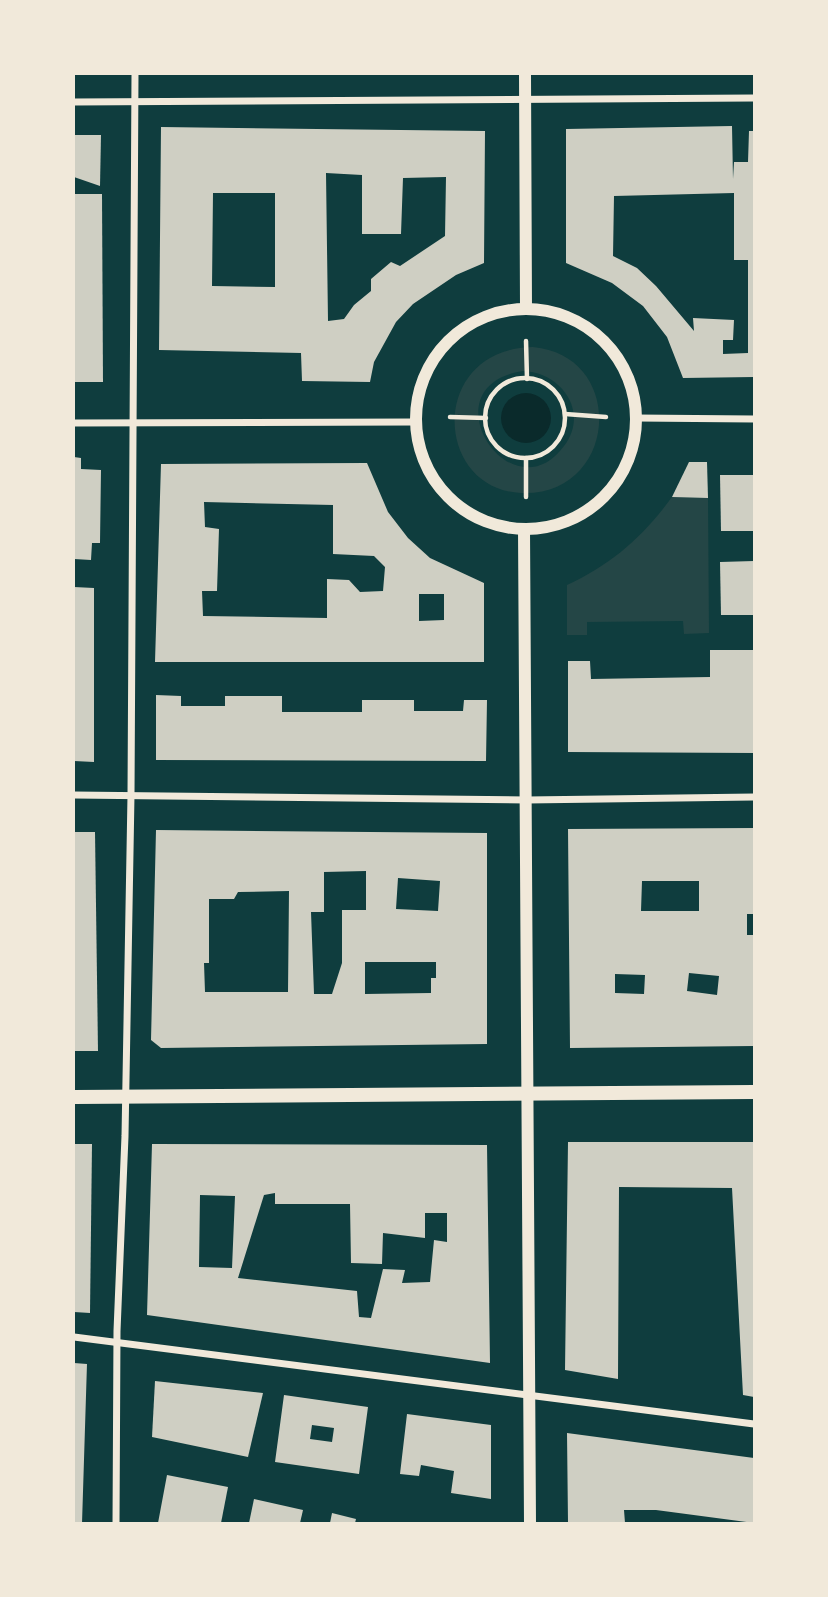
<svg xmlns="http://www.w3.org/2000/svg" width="828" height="1597" font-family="'Public Sans',sans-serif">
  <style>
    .green { fill: #244646; fill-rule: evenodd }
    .water { fill: #0a2a2b }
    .building { fill: #cfcfc3; fill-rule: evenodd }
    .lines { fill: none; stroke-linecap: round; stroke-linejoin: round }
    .path { stroke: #f1e9da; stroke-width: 4.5 }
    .minor { stroke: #f1e9da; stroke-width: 7 }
    .tertiary { stroke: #f1e9da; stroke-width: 12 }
    .secondary { stroke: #f1e9da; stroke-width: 14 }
  </style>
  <rect width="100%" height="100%" fill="#0f3d3e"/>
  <g class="green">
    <path d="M533,347C628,356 618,497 521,493C433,489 428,349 533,347ZM523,371C561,372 590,412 564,446C511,518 425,386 523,371Z"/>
    <path d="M672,497L708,498L709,633L684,634L683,621L587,622V635H567V585C612,564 643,537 672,497Z"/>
  </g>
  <circle class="water" cx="526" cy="418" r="25"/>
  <g class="building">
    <path d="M732,126L733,179L734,162H748L749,131H754V377L683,378L667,337L643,306L612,283L566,263V129ZM734,193V260H748V353L723,354V340H733L734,320L693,318L694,331L656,286L637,268L613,256L614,196Z"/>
    <path d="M161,127L485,131L484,263L456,275L413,304L396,322L374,362L370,382L302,381L301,353L159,350ZM326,173L362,175V234H401L403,178L446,177L445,236L400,266L391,262L371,279V291L354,305L344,319L328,321ZM213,193H275V287L212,286Z"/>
    <polygon points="74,135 101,135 100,186 74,177"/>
    <polygon points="74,194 102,194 103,382 74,382"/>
    <polygon points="74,457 81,458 81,469 101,470 100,543 92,543 91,560 74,559"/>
    <polygon points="689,462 707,462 708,498 672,497"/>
    <path d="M367,463L388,512L408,538L430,558L484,583V662H155L161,464ZM204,502L333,505V554L374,556L385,567L383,591L360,592L349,580L327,579V618L203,616L202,591H217L219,529L205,527ZM419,594H444V620L419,621Z"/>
    <polygon points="720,475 754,475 754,531 721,531"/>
    <polygon points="754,561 754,615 721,615 720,562"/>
    <polygon points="74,587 94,588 94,762 74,761"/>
    <polygon points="710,650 754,650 754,753 568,752 568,661 590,661 591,679 710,677"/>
    <polygon points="156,695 181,696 181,706 225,706 225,696 282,696 282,712 362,712 362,700 414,700 414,711 463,711 464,700 487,700 486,761 156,760"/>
    <path d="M754,828V914H747V935H754V1046L570,1048L568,829ZM642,881H699V911H641ZM689,973L719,976L717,995L687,991ZM615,974L645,975L644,994L615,993Z"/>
    <path d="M156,830L487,833V1044L161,1048L151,1040ZM366,871V910H342V963L332,994H314L311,912H324V872ZM398,878L440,881L438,911L396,909ZM289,891L288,992H205L204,963H209V899H234L238,892ZM365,962H436V978H431V993L365,994Z"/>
    <polygon points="74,832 95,832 98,1051 74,1051"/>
    <polygon points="568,1142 754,1142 754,1397 743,1395 732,1188 619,1187 618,1379 565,1370"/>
    <polygon points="74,1144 92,1144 90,1313 74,1312"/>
    <path d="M152,1144L487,1145L490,1363L147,1315ZM275,1193V1204H350L351,1263L382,1264L383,1233L425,1238V1213H447V1242L434,1240L430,1282L402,1283L405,1270L383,1269L371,1318L359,1317L357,1291L238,1278L264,1195ZM200,1195L235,1196L232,1268L199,1267Z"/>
    <polygon points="74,1363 87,1364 82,1523 74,1523"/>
    <polygon points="155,1381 263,1393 248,1457 152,1437"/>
    <path d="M284,1395L368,1407L359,1474L275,1462ZM312,1425L334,1428L332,1442L310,1439Z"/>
    <polygon points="407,1414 491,1425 491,1499 451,1493 454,1471 421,1465 419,1476 400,1474"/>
    <polygon points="567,1433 754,1458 754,1523 656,1510 624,1510 625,1523 568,1523"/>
    <polygon points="167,1475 228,1487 221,1523 158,1523"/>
    <polygon points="254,1499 303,1510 300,1523 249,1523"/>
    <polygon points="332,1513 356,1519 355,1523 330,1523"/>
  </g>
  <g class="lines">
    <g class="path">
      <polyline points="526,341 527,379"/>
      <circle cx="525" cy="418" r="40"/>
      <polyline points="565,414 606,417"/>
      <polyline points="450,417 486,418"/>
      <polyline points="526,497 526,458"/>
    </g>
    <g class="minor">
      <polyline points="74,102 754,98"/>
      <polyline points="636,418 754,419"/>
      <polyline points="74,423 414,422"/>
      <polyline points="74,795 527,800 754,797"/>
      <polyline points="74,1337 754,1424"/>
      <polyline points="116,1524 117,1331 125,1136 131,795 135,74"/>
    </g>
    <g class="tertiary">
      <polyline points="525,74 526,308"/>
      <circle cx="526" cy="419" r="110"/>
      <polyline points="524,529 530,1524"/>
    </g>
    <polyline class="secondary" points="74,1097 754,1092"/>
  </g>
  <rect width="828" height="1597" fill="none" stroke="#f1e9da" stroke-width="150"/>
</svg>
